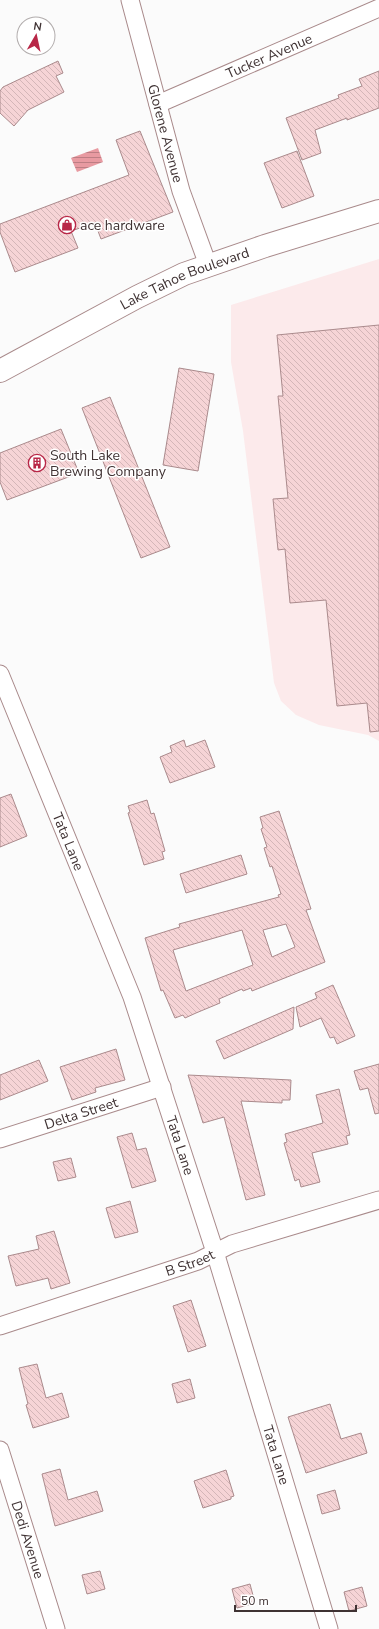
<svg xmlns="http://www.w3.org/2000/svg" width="379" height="1629" font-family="'Nunito Sans',sans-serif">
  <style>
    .built { fill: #fceaeb }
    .water { fill: url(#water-rules) }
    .building { fill: url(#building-back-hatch); stroke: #aa8a8c; fill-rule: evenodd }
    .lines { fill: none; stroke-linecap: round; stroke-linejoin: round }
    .minor-casing { stroke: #a98a8b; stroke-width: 19 }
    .secondary-casing { stroke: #a98a8b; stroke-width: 24 }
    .minor { stroke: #fff; stroke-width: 17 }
    .secondary { stroke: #fff; stroke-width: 22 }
    .labels { text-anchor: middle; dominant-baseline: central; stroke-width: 3; stroke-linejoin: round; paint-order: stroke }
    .street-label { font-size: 14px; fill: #3f3233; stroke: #fff }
    .poi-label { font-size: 14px; fill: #3f3233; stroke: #fff; text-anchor: start }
  </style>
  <defs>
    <pattern id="water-rules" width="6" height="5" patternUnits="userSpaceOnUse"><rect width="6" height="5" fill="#e89aa1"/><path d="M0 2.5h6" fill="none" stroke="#bd7e84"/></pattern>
    <pattern id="building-back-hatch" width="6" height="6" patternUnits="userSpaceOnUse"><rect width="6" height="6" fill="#f6d4d6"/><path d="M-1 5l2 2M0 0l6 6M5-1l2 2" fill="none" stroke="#d4b6b8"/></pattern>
  </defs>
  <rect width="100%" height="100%" fill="#fbfbfb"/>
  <polygon class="built" points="379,259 379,741 368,735 319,725 296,715 281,701 274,683 243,431 231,362 231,305"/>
  <polygon class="water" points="98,148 103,162 77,172 71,158"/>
  <g class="building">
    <polygon points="58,61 63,73 56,76 64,92 28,110 14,126 0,113 0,91 3,87"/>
    <polygon points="379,71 379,108 347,120 347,118 315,130 321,153 302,160 286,118 339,98 338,95 362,86 359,79"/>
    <polygon points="140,131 173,212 101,239 95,223 71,231 78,248 15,272 0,232 0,224 129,175 116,140"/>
    <polygon points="297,151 314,196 282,208 264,163"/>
    <polygon points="379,325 379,731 370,732 367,703 337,706 326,600 290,603 285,549 278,550 273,499 288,498 278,396 283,396 277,335"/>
    <polygon points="179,368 214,374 198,471 163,465"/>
    <polygon points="110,397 170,547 141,558 82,408"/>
    <polygon points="61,429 79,473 7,500 0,482 0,453"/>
    <polygon points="184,740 186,747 205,740 215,767 170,783 160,757 172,752 170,746"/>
    <polygon points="11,794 27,836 0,847 0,798"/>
    <polygon points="147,800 151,814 154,813 165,851 162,852 164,859 144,865 128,813 130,812 128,806"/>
    <path d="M279,811L311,909L306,910L325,962L252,991L251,988L243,991L242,989L219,999L220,1003L196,1013L185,1018L183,1015L175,1018L163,990L161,991L145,938L180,927L179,924L279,897L278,895L281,894L272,866L270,867L264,848L267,847L261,829L263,828L260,817ZM286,924L295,947L272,957L263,930ZM242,930L253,965L186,991L173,950Z"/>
    <polygon points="241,855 247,874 186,893 180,874"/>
    <polygon points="333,985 355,1036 337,1044 334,1037 330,1038 321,1018 300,1027 296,1007 317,998 315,993"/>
    <polygon points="294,1007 293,1029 224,1059 216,1041"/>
    <polygon points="116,1049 125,1080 95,1088 96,1092 72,1100 60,1067"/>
    <polygon points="39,1060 48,1081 0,1100 0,1075"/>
    <polygon points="379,1064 379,1113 375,1114 368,1088 360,1090 354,1071"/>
    <polygon points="188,1075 291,1080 290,1100 282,1100 282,1103 241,1101 265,1195 246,1200 224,1117 203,1123"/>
    <polygon points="339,1089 350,1135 346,1136 348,1144 312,1153 320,1182 301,1187 299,1179 295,1181 284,1143 287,1142 285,1134 323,1123 316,1095"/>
    <polygon points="132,1133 137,1150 146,1148 156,1181 132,1188 117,1137"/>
    <polygon points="71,1158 76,1177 58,1181 53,1162"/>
    <polygon points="130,1201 138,1232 115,1238 106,1208"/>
    <polygon points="54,1231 70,1283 51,1289 48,1278 16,1286 8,1256 39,1249 36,1236"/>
    <polygon points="191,1300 206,1346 188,1352 173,1306"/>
    <polygon points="37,1364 46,1398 62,1393 69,1417 33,1428 26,1405 28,1404 19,1368"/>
    <polygon points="190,1379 195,1398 177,1403 172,1384"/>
    <polygon points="330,1404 341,1439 361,1433 367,1453 306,1473 288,1417"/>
    <polygon points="60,1469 68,1500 97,1491 103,1511 55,1526 42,1474"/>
    <polygon points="226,1470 234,1496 231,1497 231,1499 203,1508 194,1481"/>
    <polygon points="335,1490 340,1509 322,1514 317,1495"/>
    <polygon points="100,1571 105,1589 87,1594 82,1575"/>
    <polygon points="250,1584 255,1603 237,1608 232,1589"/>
    <polygon points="362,1587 367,1606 349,1611 344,1592"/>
  </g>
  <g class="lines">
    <defs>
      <g id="minor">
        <path id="s1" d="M130,0L181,191L208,265"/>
        <path id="s2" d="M158,104L379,8"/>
        <path id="s3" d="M0,674L132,997L215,1252L329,1629"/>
        <path id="s4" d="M0,1139L162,1087"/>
        <path id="s5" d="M0,1326L198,1261L232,1244L379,1200"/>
        <path id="s6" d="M0,1450L56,1629"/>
      </g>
      <g id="secondary">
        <path id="s7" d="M0,371L137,297L184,274L265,246L379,211"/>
      </g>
    </defs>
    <use href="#minor" class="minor-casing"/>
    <use href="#secondary" class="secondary-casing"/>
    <use href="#minor" class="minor"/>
    <use href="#secondary" class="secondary"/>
  </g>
  <defs>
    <symbol id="shop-ring" viewBox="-11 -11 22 22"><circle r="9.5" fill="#fff" stroke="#b82747" stroke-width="1.5"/><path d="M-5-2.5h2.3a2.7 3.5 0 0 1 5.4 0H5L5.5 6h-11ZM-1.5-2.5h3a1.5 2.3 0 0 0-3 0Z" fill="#b82747"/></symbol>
    <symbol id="building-ring" viewBox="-11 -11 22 22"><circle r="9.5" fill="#fff" stroke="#b82747" stroke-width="1.5"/><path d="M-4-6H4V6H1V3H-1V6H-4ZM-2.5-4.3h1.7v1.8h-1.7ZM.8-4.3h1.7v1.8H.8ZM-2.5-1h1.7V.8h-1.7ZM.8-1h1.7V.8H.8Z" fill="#b82747"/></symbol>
  </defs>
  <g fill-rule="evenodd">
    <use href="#shop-ring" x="57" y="215" width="20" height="20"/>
    <use href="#building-ring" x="27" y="453" width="20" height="20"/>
  </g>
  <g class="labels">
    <g class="street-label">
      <text stroke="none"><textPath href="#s2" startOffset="121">Tucker Avenue</textPath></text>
      <text stroke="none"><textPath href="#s1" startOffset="138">Glorene Avenue</textPath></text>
      <text stroke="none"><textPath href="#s7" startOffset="207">Lake Tahoe Boulevard</textPath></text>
      <text stroke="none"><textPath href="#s3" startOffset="181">Tata Lane</textPath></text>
      <text stroke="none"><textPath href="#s4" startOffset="85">Delta Street</textPath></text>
      <text stroke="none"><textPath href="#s3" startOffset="505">Tata Lane</textPath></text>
      <text stroke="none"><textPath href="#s5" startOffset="200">B Street</textPath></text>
      <text stroke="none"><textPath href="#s3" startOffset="829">Tata Lane</textPath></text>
      <text stroke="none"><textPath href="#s6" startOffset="94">Dedi Avenue</textPath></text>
    </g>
    <g class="poi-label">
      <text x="80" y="225">ace hardware</text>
      <text x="50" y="455">South Lake<tspan x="50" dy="16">Brewing Company</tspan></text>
    </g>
  </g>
  <g transform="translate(36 36) rotate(9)"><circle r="19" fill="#ffffff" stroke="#b2adad"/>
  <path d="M0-3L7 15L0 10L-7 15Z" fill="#b82747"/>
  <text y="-6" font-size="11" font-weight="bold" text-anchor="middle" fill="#3f3233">N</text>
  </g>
  <path d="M235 1605v6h121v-6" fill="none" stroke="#3f3233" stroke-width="2"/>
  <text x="241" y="1605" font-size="12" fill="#3f3233" stroke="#ffffff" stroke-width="3" paint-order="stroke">50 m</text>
</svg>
